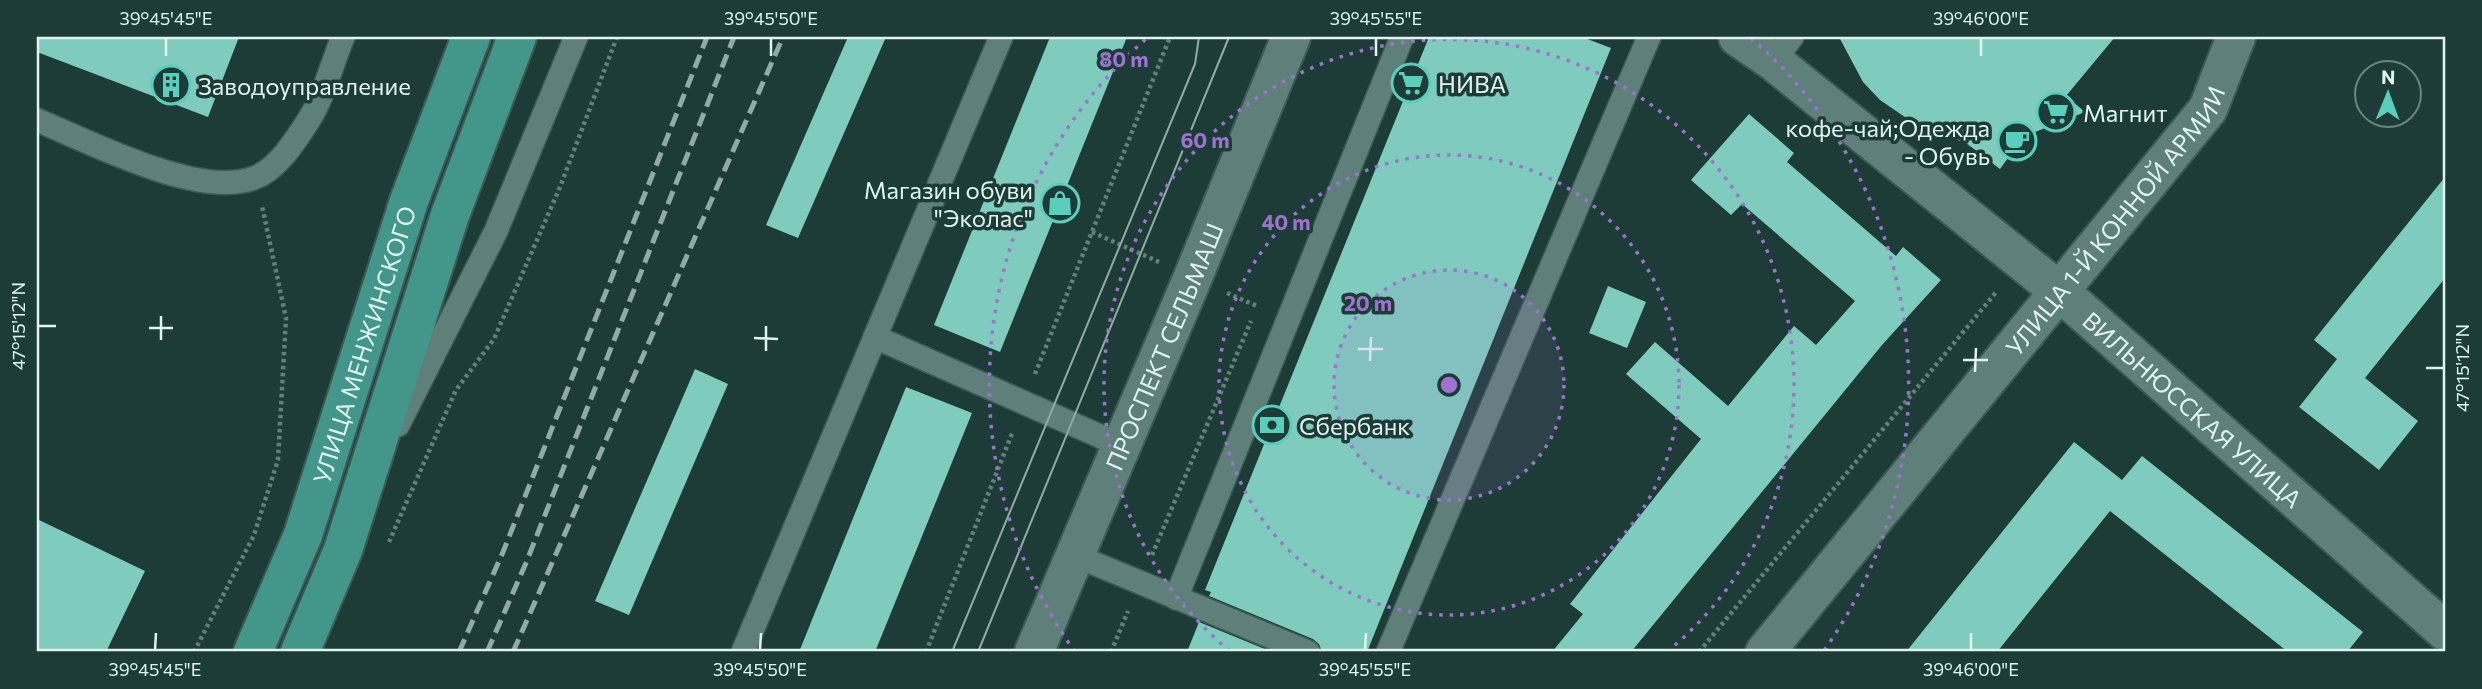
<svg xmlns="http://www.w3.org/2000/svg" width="2482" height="689" font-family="Commissioner,sans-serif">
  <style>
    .building { fill: #7fccbf }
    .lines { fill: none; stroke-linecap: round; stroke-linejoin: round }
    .service-casing { stroke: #3c5954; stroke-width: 26 }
    .minor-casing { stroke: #3c5954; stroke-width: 42 }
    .secondary-casing { stroke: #3c5954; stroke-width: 42 }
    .primary-casing { stroke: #3c5954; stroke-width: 42 }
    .path { stroke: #647f7a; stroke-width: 4.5; stroke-dasharray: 3.5 3.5; stroke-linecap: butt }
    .service { stroke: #5f807a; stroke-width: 23 }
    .minor { stroke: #5f807a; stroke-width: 38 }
    .secondary { stroke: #5f807a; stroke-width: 38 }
    .primary { stroke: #42968a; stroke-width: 38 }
    .tram { stroke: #92a9a5; stroke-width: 2 }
    .rail { stroke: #92a9a5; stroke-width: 5; stroke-dasharray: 14 7; stroke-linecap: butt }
    .ticks { fill: none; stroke: #e1f3ef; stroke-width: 2.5 }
    .ring { fill: none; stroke: #9f72d0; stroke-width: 3.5; stroke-dasharray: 3.5 7 }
    .labels { text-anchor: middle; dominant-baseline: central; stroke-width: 7; stroke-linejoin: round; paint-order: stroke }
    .poi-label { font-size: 24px; fill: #e1f3ef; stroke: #1d3c37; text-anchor: start }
    .street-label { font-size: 24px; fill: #e1f3ef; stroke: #1d3c37 }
    .centre { fill: #9f72d0; stroke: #1d3c37; stroke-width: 3.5 }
    .ring-label { font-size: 21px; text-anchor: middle; font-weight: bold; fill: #9f72d0; stroke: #1d3c37; stroke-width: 7; stroke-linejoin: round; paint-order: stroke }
    .neatline { fill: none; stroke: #e1f3ef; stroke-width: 2.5 }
    .ticks-label { font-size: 18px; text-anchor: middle; fill: #e1f3ef }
  </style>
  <rect width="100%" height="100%" fill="#1d3c37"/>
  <g class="building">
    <polygon points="37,37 239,37 208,117 37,52"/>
    <polygon points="848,37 886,37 798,238 766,225"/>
    <polygon points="1050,37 1127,37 1000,352 934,325"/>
    <polygon points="1429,37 1582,37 1611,48 1367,652 1322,652 1319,644 1313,639 1209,596 1211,592 1205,590"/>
    <polygon points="1839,37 2115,37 2066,96 2085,112 2023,137 2000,169 1966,143 1918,126 1880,100 1863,82"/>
    <polygon points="1749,114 1794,153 1787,162 1896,256 1903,247 1941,280 1882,345 1631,652 1552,652 1583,614 1570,604 1701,439 1626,374 1655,342 1728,406 1794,326 1816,345 1855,301 1742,204 1731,215 1691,180"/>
    <polygon points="2445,177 2445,278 2365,378 2418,421 2379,470 2299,407 2337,359 2314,340"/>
    <polygon points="1608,286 1646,302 1627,348 1589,333"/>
    <polygon points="695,369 728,384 629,615 595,601"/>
    <polygon points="906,387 972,413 875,652 799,652"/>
    <polygon points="2074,442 2122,480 2142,456 2363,632 2347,652 2288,652 2110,511 1997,652 1906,652"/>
    <polygon points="37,519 145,571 106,652 37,652"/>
    <polygon points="1199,622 1272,652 1187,652"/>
  </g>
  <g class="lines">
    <defs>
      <g id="service">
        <polyline points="1773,61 1792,37"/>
        <path d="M37,120C90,142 199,199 254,178C277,170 296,140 308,121C324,97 332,63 343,37"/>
        <polyline points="875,337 1120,445"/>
        <polyline points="398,425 496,231 576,37"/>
        <polyline points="1074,555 1308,652"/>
        <polyline points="1176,598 1402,37"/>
        <polyline points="743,652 1001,37"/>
        <polyline points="1388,652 1649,37"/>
      </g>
      <g id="minor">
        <path id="s1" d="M1738,37L1773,61L2059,291L2445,631"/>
      </g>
      <g id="secondary">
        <path id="s2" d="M1034,652L1193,277L1291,37"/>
        <path id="s3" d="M1765,652L2208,109L2236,37"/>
      </g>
      <g id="primary">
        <path id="s4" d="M253,652L303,535L409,201L471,37"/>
        <polyline points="300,652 343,550 450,215 517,37"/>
      </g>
    </defs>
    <use href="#service" class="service-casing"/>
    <use href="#minor" class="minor-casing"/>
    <use href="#secondary" class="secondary-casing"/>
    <use href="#primary" class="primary-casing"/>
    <g class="path">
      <polyline points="1092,232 1159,262"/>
      <polyline points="1227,293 1257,306"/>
      <polyline points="1035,374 1170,37"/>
      <polyline points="389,542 456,390 494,339 560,187 617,37"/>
      <polyline points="1152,555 1251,321"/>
      <polyline points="194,652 254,535 278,460 286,318 262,206"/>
      <polyline points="926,652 1013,431"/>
      <polyline points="1111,652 1128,611"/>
      <polyline points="1699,652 1997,291"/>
    </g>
    <use href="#service" class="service"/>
    <use href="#minor" class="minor"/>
    <use href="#secondary" class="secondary"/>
    <use href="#primary" class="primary"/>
    <g class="tram">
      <polyline points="952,652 1195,64 1199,37"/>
      <polyline points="978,652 1229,37"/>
    </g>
    <g class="rail">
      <polyline points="459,652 503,552 707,37"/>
      <polyline points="487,652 526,563 734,37"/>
      <polyline points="513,652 783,37"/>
    </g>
  </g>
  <path class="ticks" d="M166,56V38M771,56V38M1376,56V38M1981,56V38M38,326H56M149,328H173M754,338L778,339M161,340V316M1358,349H1383M766,351V326M1963,360H1988M1370,361L1371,337M2426,368H2444M1975,372L1976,348M155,650L156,633M760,650L761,633M1365,650L1366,633M1971,650V633"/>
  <circle cx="1449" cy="385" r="115" fill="#9f72d0" fill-opacity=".12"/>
  <g class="ring">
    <circle cx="1449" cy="385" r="115"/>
    <circle cx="1449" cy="385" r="230"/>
    <path d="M1230 651A345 345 0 1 1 1668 651"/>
    <path d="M1075 652A460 460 0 0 1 1147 38M1751 38A460 460 0 0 1 1823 652"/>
  </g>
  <defs>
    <symbol id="supermarket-ring" viewBox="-11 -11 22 22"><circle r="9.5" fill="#1d3c37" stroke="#5acebd" stroke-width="1.5"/><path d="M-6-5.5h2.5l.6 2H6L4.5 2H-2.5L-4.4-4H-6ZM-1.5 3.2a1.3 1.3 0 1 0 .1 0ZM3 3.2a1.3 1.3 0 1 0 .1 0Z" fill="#5acebd"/></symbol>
    <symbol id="building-ring" viewBox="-11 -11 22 22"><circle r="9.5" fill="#1d3c37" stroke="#5acebd" stroke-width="1.5"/><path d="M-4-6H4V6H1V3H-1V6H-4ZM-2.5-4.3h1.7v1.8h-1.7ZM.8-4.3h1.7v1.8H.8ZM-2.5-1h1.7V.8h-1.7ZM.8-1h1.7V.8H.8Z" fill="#5acebd"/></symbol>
    <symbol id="cafe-ring" viewBox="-11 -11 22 22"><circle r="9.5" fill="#1d3c37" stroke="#5acebd" stroke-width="1.5"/><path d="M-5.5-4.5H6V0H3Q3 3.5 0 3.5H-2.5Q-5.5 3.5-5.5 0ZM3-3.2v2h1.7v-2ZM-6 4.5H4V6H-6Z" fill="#5acebd"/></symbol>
    <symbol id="shop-ring" viewBox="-11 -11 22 22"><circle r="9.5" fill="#1d3c37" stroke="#5acebd" stroke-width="1.5"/><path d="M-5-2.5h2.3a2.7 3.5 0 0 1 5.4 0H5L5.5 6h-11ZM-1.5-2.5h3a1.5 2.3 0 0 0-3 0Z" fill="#5acebd"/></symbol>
    <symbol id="bank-ring" viewBox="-11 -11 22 22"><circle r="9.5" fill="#1d3c37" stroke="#5acebd" stroke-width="1.5"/><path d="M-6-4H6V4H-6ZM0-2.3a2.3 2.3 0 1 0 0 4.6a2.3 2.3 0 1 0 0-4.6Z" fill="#5acebd"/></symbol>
  </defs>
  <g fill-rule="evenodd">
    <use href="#supermarket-ring" x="1389" y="61" width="44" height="44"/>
    <use href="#building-ring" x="149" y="63" width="44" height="44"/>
    <use href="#supermarket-ring" x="2034" y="90" width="44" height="44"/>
    <use href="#cafe-ring" x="1995" y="119" width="44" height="44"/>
    <use href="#shop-ring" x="1038" y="181" width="44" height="44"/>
    <use href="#bank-ring" x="1250" y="403" width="44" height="44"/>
  </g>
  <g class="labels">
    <g class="poi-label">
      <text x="1438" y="83">НИВА</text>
      <text x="198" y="85">Заводоуправление</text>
      <text x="2083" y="112">Магнит</text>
      <text x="1990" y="127" text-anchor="end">кофе-чай;Одежда<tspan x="1990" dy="28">- Обувь</tspan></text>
      <text x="1033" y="189" text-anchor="end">Магазин обуви<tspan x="1033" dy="28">"Эколас"</tspan></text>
      <text x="1299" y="425">Сбербанк</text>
    </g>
    <g class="street-label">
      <text stroke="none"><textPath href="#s3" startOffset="556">УЛИЦА 1-Й КОННОЙ АРМИИ</textPath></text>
      <text stroke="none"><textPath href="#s4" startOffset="327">УЛИЦА МЕНЖИНСКОГО</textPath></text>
      <text stroke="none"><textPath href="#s2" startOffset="332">ПРОСПЕКТ СЕЛЬМАШ</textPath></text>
      <text stroke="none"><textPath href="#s1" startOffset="588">ВИЛЬНЮССКАЯ УЛИЦА</textPath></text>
    </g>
  </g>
  <circle cx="1449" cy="385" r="10" class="centre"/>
  <g class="ring-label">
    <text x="1124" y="67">80 m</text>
    <text x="1205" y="148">60 m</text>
    <text x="1286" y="230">40 m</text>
    <text x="1368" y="311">20 m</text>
  </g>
  <rect width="2482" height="689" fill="none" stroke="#1d3c37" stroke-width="77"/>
  <g transform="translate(2388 94) rotate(1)"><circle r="33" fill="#1d3c37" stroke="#6b8581" stroke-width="2"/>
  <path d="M0-5L12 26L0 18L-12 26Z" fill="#5acebd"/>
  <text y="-10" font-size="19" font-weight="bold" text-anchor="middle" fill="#e1f3ef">N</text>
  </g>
  <rect x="38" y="38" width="2406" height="612" class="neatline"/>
  <g class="ticks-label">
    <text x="166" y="25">39°45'45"E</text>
    <text x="771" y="25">39°45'50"E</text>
    <text x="1376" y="25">39°45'55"E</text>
    <text x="1981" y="25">39°46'00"E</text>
    <text transform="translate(19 326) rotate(-90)" y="6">47°15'12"N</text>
    <text transform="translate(2463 368) rotate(-90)" y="6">47°15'12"N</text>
    <text x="155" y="676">39°45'45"E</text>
    <text x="760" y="676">39°45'50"E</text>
    <text x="1365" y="676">39°45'55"E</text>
    <text x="1971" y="676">39°46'00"E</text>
  </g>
</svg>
